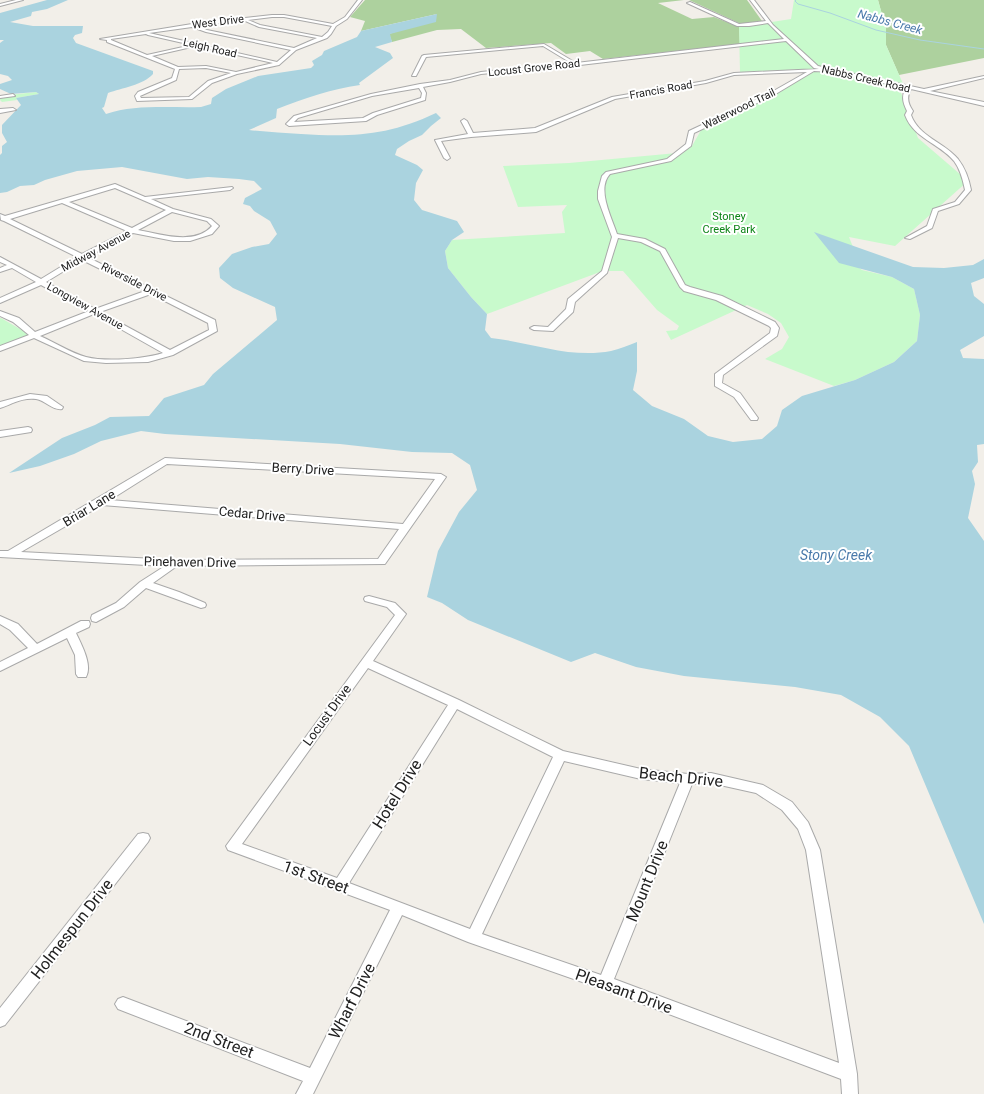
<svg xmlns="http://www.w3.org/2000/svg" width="984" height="1094" font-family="Roboto,sans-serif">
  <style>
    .forest { fill: #add19e }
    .park { fill: #c8facc }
    .water { fill: #aad3df }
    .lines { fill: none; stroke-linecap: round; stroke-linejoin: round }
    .stream { stroke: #aad3df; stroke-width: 1 }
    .street-casing { stroke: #a9a9a9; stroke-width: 2 }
    .street { fill: #fff; fill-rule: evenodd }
    .labels { text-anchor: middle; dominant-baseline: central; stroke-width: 4; stroke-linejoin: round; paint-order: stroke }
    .far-street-label { font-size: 11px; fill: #222; stroke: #fff }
    .far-park-label { font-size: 11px; fill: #0c8416; stroke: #fff }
    .far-water-label { font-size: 12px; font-style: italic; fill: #4a7aab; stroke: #fff }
    .street-label { font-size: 13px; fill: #222; stroke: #fff }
    .water-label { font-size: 14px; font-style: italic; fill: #4a7aab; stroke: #fff }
    .near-street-label { font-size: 16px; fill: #222; stroke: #fff }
  </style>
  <rect width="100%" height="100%" fill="#f2efe9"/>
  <g class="forest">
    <polygon points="365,0 684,0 658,3 692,19 714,17 739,27 740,44 603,59 590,51 566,54 551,43 486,48 461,29 437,30 392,42 389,34 404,29 437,14 361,31 365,21 350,17"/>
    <polygon points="689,0 747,0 762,21 741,24"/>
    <polygon points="878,0 984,0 984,58 899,75 886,45 886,29"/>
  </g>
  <g class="park">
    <polygon points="794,0 878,0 886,29 886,45 904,86 900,90 918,138 968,181 895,246 849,237 853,247 815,233 862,270 892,277 914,289 920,315 917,341 894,362 855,380 834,386 765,359 782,349 789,337 781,323 768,314 747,305 671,340 666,331 677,330 679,326 657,310 623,271 609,271 608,269 487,314 471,297 448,268 445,251 452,240 565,233 562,212 567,205 518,207 503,166 569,163 677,153 692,146 704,125 766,96 809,71 807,69 740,72 739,27 791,19"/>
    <polygon points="36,92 39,94 16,98 17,100 2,102 0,100 0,96"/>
    <polygon points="0,318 1,318 32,336 0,349"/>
  </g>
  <path class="water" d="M47,0H68L47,9L32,12L31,16L10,22L33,26H83L82,33L75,35L73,38L76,43L153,71V74C143,85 122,88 108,93L104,107L102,108L106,114C135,104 170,108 201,107L211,104L212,98L226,89L258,76L311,68L314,65L312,61L322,55L324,51L357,37L361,31L437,14L436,22L390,34L392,42L375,47L390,53L393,58L359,83L360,85C331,89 305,98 277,109L276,118L249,130C267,132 284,133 301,134C352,137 388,136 436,113L441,118L431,126L422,135L409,141L397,149L395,155L417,165L423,170L416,183L414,200L422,210L457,221L464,232L452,240L445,251L448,268L471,297L487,314L485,330L491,338C531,342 570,359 611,351C619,349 629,345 637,342V371L633,390L652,406L684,419L708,436L733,442L762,439L777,426L782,410L802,396L855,380L894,362L917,341L920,315L914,289L892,277L839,263L814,232L913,267L944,268L973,265L984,259V278L971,283L974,296L984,304V336L960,350L963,358L984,359V444L977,445L978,462L972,471L975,484L968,518L984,541V924L909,746L880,717L841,695L795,687L684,676L636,667L595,653L571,662L468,620L442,603L427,597L438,551L459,512L477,490L470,465L452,453L412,452L340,444L165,434L141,431L101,441L74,454L40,466L9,473L62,438L95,425L110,417L149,416L164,398L204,385L213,374L277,320L275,307L233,288L220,278L219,268L232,254L252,247L269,244L277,234L270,221L254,211L250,206L243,204L245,198L262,189L254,181L239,179L208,177L187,179L122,167L77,171L45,180L34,185L20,186L7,192L0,193V155L2,153V146L7,142L2,133V125L21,105L16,98L39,94L36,92L11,94L0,89V84L12,80L8,76L0,74V43L4,40H0V13Z"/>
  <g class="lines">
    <polyline class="stream" points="796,0 795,1 798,4 830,13 876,30 920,40 984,49"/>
    <defs>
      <g id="street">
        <polygon points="16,0 23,0 0,6 0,4"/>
        <path d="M358,0H362L347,19L336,26L331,34L327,38L296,50L279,65L237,74L212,83L192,99L137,101L135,96L138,92L172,78L175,69L107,42V40L100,39L192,24L272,15H284L333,24L345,17ZM272,17H284L332,26L328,32L322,37L260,25L248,20ZM243,20L259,27L317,38L294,48L207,30L197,26ZM192,27L206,32L291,50L277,62L149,33ZM146,34L148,35L192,45L147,55L111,40V39ZM196,46L273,63L236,72L206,66L178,67L152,56ZM206,68L231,73L208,81L189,97L141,98L140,96L176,80L179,69Z"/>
        <path d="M750,0H754L773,25L818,66L924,89L984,76V78L930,91L984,102V106L911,89C906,97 908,104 913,111L911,115C919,137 944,142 958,159C965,168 969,179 971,190L959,204L938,211L932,228L910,239L905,238L927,226L933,209L955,202L965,190C963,180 960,169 954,161C939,143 914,139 905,115L907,111C903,103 901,96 906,88L831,72L814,71L774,95L694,133L691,146L671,161L610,174C596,189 612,218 617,234L645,239L665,249L685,285L690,287L722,296L775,322L779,328L777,336L723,375L722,383L740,393L758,418L757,420H751L734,397L715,386V374L770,333L771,328L769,326L716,300L684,291L680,287L660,251L641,242L618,238L607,273L575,302L573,312L553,331L534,330L530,328L534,326L548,327L566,309L568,299L602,271L612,237L598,199V191L602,176L606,172L667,159L686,144L689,131L770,93L807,72L734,75L706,83L615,99L536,132L471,137L441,141L450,158L447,160L444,158L435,140L468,134L461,121L464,119L467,121L473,133L535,128L612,97L705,81L734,73L819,69L814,68L786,41L580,65L481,74L450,82L423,87L426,93L425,100L377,115L366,121L289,126L286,124L294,116L371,94L420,84L450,80L481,72L571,63L543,46L426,57L416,76H412L422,56L424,55L544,44L576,63L784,39L768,23L749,26H737L687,3L690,2L739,24L766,21ZM419,88L422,93L421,98L373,113L363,118L294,122L298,118L372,96Z"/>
        <polygon points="13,94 15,96 0,98 0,96"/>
        <polygon points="0,109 13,108 16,110 0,113"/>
        <path d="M115,184L145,197L232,187L233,188L230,190L151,199L173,209L211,219L219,226L212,234L190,241H174L133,233L87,257L152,289H156V291L215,320L217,331L173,355L148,362L106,363L84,361L34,338L0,351V346L29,335L13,322L0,316V311L19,318L35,332L89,311L41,285L0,303V298L36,282L12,268L0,272V268L7,265L0,262V257L41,279L77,257L4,221L1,220L0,214L5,216ZM115,188L166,210L132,228L69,202ZM62,203L127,231L82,254L10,219ZM172,212L207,221L212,226C195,246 160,234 138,230ZM82,260L145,291L95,309L46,282ZM151,294L208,323L209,330L170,350L100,312ZM94,314L163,353C144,359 106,362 86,357C71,353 54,342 40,336Z"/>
        <path d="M30,394L47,396L63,407L62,409C53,411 45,400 36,399C23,397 12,404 0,408V402Z"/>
        <polygon points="28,427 31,428 32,430 31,432 0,437 0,431"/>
        <path d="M165,458L441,474L446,477L385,564L177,566L153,583L179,592L205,603L206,605L205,607L201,608L146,588L124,607L96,622L92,621L91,618L92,615L116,603L140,582L165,566L0,557V551H8ZM167,464L435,479L403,524L110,500ZM102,505L399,529L378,559L175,560L21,552Z"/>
        <path d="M369,596L395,603L406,614L373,661L459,700L563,751L641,769L688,774L711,773L763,785L792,802L808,822L820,850L857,1074L858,1094H842L841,1079L605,990L468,942L402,915L313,1094H296L303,1081L118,1009L115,1004L118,999L123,997L310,1068L390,910L228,850L226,846L395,615L387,607L365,601L364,599L365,597ZM368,668L448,705L337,878L242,844ZM457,709L553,757L470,929L349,883ZM564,761L641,779L680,783L601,975L482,934ZM711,783L756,793L782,810L798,829L806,850L839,1063L614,979L692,784Z"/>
        <path d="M0,616L18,624L37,644L81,621H89L90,624L89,627L76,633C81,644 93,665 86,677H78L76,674L75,655L67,638L0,671V662L28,648L10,630L0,624Z"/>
        <polygon points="143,833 148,834 150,838 148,842 5,1025 0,1027 0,1008 138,834"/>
      </g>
    </defs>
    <use href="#street" class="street-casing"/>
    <use href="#street" class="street"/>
  </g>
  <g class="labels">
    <g class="far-street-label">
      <text transform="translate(218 22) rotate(-7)">West Drive</text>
      <text transform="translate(210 48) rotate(13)">Leigh Road</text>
      <text transform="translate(534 68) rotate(-6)">Locust Grove Road</text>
      <text transform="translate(866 79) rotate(13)">Nabbs Creek Road</text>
      <text transform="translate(661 90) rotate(-10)">Francis Road</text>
      <text transform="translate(739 109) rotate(-26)">Waterwood Trail</text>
      <text transform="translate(96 251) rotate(-28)">Midway Avenue</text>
      <text transform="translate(134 282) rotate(27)">Riverside Drive</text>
      <text transform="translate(85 306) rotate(29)">Longview Avenue</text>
    </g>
    <g class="far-park-label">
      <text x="729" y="216">Stoney<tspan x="729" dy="13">Creek Park</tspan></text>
    </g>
    <g class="far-water-label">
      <text transform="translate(890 22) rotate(15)">Nabbs Creek</text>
    </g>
    <g class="street-label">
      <text transform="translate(303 469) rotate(3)">Berry Drive</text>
      <text transform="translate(89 508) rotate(-31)">Briar Lane</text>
      <text transform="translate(252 514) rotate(5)">Cedar Drive</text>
      <text transform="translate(190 562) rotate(1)">Pinehaven Drive</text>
      <text transform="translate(327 715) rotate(-54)">Locust Drive</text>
    </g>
    <g class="water-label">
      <text x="836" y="555">Stony Creek</text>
    </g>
    <g class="near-street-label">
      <text transform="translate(681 777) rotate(6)">Beach Drive</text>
      <text transform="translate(397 794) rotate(-58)">Hotel Drive</text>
      <text transform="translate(316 877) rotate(20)">1st Street</text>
      <text transform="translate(647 881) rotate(-68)">Mount Drive</text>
      <text transform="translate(72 929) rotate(-52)">Holmespun Drive</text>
      <text transform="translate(624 991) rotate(20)">Pleasant Drive</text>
      <text transform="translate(352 1001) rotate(-63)">Wharf Drive</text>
      <text transform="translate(219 1040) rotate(21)">2nd Street</text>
    </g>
  </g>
</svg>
